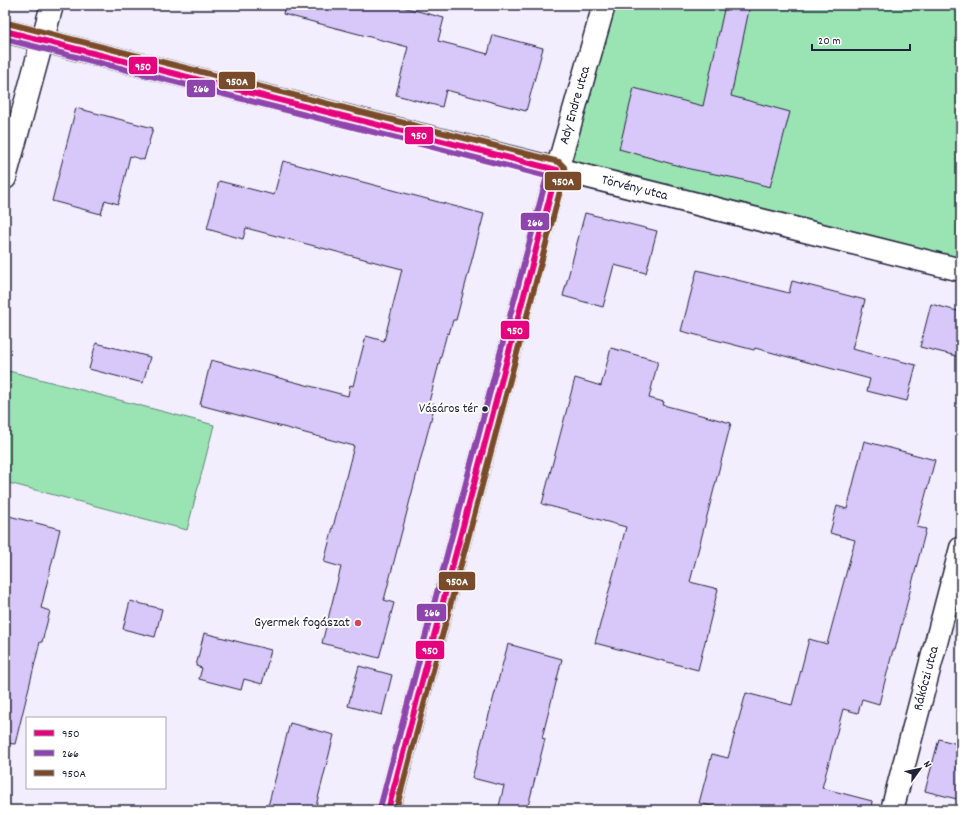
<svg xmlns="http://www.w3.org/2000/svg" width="966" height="815" font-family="Dekko,sans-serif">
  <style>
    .green { fill: #9ae4b3; stroke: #5e8377 }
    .building { fill: #d8c8fa; stroke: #22223b }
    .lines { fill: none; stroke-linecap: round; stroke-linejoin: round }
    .minor-casing { stroke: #22223b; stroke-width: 25 }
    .minor { stroke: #fff; stroke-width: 22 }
    .bus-1-casing { stroke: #fff; stroke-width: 9 }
    .bus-2-casing { stroke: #fff; stroke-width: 9 }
    .bus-3-casing { stroke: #fff; stroke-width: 9 }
    .bus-1 { stroke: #e5007d; stroke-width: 6 }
    .bus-2 { stroke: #8e44ad; stroke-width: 6 }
    .bus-3 { stroke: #7a4b2a; stroke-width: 6 }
    .bus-dot { fill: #22223b; stroke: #fff; stroke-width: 1.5 }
    .poi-dot { fill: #d1495b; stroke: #fff; stroke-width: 1.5 }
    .labels { text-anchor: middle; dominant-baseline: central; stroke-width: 4; stroke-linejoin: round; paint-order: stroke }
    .bus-label { font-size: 13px; fill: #22223b; stroke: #fff; text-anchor: end }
    .street-label { font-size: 14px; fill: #22223b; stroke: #fff }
    .poi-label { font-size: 14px; fill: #22223b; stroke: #fff; text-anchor: end }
    .line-badge { stroke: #fff; stroke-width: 1.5 }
    .badge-label { font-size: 11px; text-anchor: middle; font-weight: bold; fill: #fff }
  </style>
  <rect width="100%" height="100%" fill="#f3eefe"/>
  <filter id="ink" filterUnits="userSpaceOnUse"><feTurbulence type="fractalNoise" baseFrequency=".025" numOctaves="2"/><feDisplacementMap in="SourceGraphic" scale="8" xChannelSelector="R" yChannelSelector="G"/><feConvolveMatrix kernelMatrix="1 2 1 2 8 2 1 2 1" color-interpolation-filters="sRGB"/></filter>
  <g filter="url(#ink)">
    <g class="green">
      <polygon points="604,5 961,5 961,270 557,170"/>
      <polygon points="9,371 214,425 187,530 5,482 5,388"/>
    </g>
    <g class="building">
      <polygon points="285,5 395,5 444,18 438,41 488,54 493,35 543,48 526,111 446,90 442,107 396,95 408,47 283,14"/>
      <polygon points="725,5 750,5 731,96 790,112 770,187 735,178 690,169 619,149 634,88 703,106"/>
      <polygon points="76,108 153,128 144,160 130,156 118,204 105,200 101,214 52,201"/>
      <polygon points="283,161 484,214 456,320 453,320 449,334 447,333 429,402 435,404 384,600 394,603 379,658 322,643 341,567 324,562 354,446 200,405 211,360 348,396 350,385 353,386 366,336 384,341 402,269 246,228 243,239 207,229 219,181 274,195"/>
      <polygon points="585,213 657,231 646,273 614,265 603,307 563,296"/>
      <polygon points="697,270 789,293 792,281 865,300 852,349 916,365 907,401 867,391 870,379 755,348 754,350 681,331"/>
      <polygon points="931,304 961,312 961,357 920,347"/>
      <polygon points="96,343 150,357 143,383 89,369"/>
      <polygon points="611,348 658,361 649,398 664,402 663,405 731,423 690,582 718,589 698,670 595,643 626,527 542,504 575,378 601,386"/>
      <polygon points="864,441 935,460 917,527 926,529 895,650 893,650 879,704 862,699 858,713 843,709 822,788 872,801 871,810 728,810 699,803 712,754 728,758 746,693 792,705 809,639 827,644 855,540 830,533 837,506 847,509"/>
      <polygon points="5,515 60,529 41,608 50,611 42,642 40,642 15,744 5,743"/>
      <polygon points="130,601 162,609 155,637 123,629"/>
      <polygon points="204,633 271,650 262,684 244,679 241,690 199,679 202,668 196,666"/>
      <polygon points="508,644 562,659 542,738 545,739 527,810 498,810 504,786 472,778"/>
      <polygon points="359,666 392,675 382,715 348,706"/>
      <polygon points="290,723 334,735 315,810 267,810"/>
      <polygon points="939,739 961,745 961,800 925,791"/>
    </g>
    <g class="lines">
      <defs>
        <g id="minor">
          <path id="s1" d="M5,31L961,270"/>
          <polyline points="5,178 52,5"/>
          <path id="s2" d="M388,810L557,170L604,5"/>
          <path id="s3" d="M892,810L961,548"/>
        </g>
      </defs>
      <use href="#minor" class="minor-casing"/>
      <use href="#minor" class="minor"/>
      <defs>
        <g id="bus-1">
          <polyline points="5,31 557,170"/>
          <polyline points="388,810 557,170"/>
        </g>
        <polyline id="bus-2" points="5,39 547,176 380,808"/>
        <polyline id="bus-3" points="7,23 559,162 564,167 565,172 396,810"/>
      </defs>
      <use href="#bus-1" class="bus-1-casing"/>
      <use href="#bus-2" class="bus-2-casing"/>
      <use href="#bus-3" class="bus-3-casing"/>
      <use href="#bus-1" class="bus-1"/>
      <use href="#bus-2" class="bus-2"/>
      <use href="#bus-3" class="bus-3"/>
    </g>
  </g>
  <circle class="bus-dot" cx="485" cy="409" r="3.5"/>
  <circle class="poi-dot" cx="358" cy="623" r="4"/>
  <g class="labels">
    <g class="bus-label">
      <text x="478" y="409">Vásáros tér</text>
    </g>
    <g class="street-label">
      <text stroke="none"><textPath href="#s2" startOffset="729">Ady Endre utca</textPath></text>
      <text stroke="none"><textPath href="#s1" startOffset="649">Törvény utca</textPath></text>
      <text stroke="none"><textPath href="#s3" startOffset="136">Rákóczi utca</textPath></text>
    </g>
    <g class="poi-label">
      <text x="350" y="623">Gyermek fogászat</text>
    </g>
  </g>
  <g class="line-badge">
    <rect x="128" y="56" width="30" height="19" rx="4" fill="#e5007d"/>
    <rect x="218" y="71" width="38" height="19" rx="4" fill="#7a4b2a"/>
    <rect x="186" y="79" width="30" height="19" rx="4" fill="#8e44ad"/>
    <rect x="404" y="126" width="30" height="19" rx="4" fill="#e5007d"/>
    <rect x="544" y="171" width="38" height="20" rx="4" fill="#7a4b2a"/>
    <rect x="520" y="212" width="30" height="19" rx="4" fill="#8e44ad"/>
    <rect x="500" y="320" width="30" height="20" rx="4" fill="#e5007d"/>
    <rect x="438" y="571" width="38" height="20" rx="4" fill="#7a4b2a"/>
    <rect x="416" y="603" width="31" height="19" rx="4" fill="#8e44ad"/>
    <rect x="415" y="640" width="30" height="20" rx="4" fill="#e5007d"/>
  </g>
  <g class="badge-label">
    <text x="143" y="70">950</text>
    <text x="237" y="85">950A</text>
    <text x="201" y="92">266</text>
    <text x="419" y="139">950</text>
    <text x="563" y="185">950A</text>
    <text x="535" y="226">266</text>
    <text x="515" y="334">950</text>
    <text x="457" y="585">950A</text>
    <text x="432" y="616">266</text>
    <text x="430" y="654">950</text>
  </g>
  <rect width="966" height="815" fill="none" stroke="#fff" stroke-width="20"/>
  <rect x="10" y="10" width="946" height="795" fill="none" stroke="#22223b" stroke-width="1.5" filter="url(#ink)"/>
  <rect x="26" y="717" width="140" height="72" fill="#ffffff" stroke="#a7a7b1"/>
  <rect x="34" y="730" width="20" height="6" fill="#e5007d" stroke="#a7a7b1"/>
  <text x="62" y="737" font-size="12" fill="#22223b">950</text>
  <rect x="34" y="750" width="20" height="6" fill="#8e44ad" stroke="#a7a7b1"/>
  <text x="62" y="757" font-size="12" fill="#22223b">266</text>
  <rect x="34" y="770" width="20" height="6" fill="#7a4b2a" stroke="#a7a7b1"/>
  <text x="62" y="777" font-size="12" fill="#22223b">950A</text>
  <g transform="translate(920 769) rotate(57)" stroke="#ffffff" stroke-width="3" paint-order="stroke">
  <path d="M0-3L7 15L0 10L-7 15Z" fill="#22223b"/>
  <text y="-6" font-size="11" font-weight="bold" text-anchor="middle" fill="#22223b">N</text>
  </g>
  <path d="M812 44v6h98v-6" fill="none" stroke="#22223b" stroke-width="2"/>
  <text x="818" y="44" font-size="12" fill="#22223b" stroke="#ffffff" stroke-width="3" paint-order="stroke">20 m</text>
</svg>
